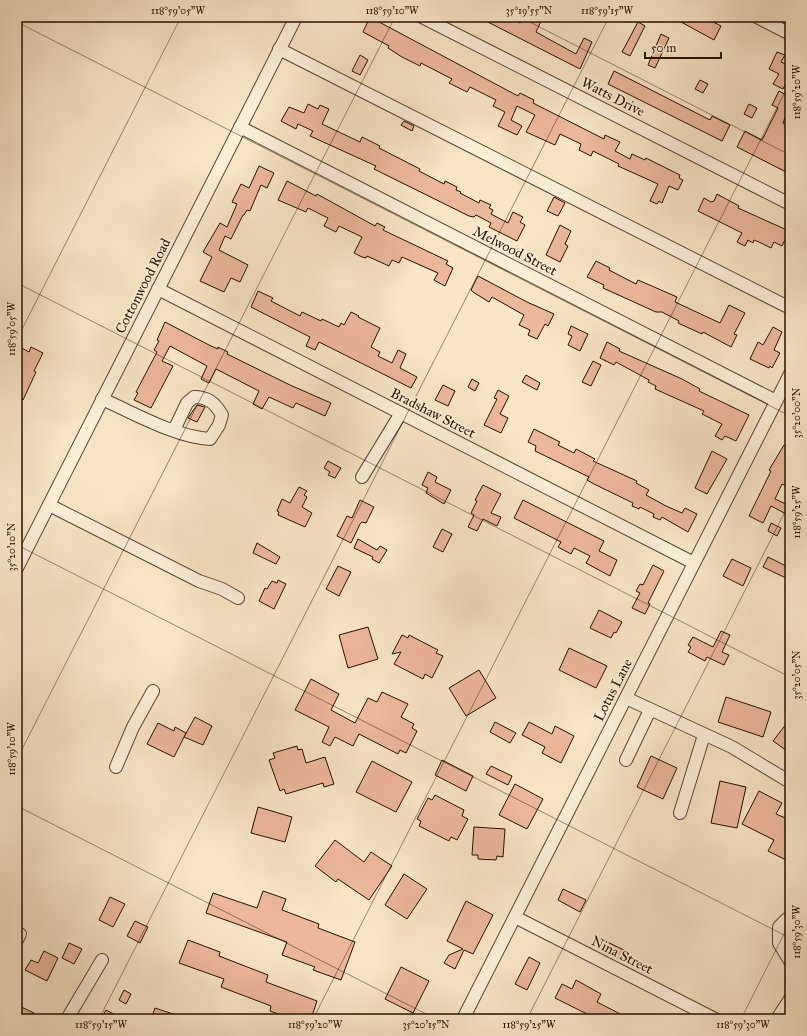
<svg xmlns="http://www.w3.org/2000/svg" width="807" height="1036" font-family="'IM FELL Great Primer',serif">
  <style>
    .building { fill: #edb79a; stroke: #231200 }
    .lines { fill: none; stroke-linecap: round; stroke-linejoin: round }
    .minor-casing { stroke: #584731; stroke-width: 14 }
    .minor { stroke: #faeed9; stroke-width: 12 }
    .ticks { fill: none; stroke: #231200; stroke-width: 1; stroke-opacity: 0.45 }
    .labels { text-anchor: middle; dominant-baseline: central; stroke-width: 3.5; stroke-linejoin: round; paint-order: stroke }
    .street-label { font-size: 14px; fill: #231200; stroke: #faeed9 }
    .neatline { fill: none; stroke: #231200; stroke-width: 1.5 }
    .ticks-label { font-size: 10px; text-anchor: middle; fill: #231200 }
  </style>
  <rect width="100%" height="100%" fill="#f7e5c5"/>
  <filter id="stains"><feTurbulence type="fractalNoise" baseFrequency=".005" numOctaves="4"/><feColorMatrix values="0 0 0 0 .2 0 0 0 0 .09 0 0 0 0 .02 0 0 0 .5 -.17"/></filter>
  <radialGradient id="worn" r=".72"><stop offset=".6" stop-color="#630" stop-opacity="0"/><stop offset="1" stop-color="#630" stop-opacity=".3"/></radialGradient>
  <g class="building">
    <polygon points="478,17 508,17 520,23 523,17 543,17 536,32 576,54 584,38 592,42 580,69"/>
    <polygon points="672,17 704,17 721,26 714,40"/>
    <polygon points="369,19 372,21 373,19 381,23 518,96 520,93 534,100 533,103 604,139 605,135 620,142 615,151 630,159 632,154 645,160 646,158 680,175 679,178 683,180 678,190 669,186 662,203 659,201 657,204 650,201 658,184 618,166 619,164 593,151 591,156 579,150 581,144 560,134 555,145 526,132 535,115 517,106 511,120 522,126 517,135 498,126 505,112 493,106 496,100 470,87 467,92 449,83 452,79 421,63 420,66 402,57 388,48 389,46 363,32"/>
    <polygon points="638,22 645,26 630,56 622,52"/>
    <polygon points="661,34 669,38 655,68 648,65"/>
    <polygon points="777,52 785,55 781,62 790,66 790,75 783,89 773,84 779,74 769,69"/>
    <polygon points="360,55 368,60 360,75 352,71"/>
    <polygon points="614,71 710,120 712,116 730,125 722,141 608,84"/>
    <polygon points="700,80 708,84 703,93 695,89"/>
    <polygon points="779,91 790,97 790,106 783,123 790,127 790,174 737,147 745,131 762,140 778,108 772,105"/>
    <polygon points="308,104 318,109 320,105 329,109 322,124 360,142 362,137 380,146 379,148 420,169 419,171 444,184 445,181 457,187 456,190 461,192 460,193 479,203 480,200 491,205 489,208 493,210 491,214 508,223 513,212 523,217 520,222 525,225 517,241 489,227 491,223 476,215 474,217 469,216 374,169 376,166 310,136 313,131 298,124 296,129 281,121 289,107 304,113"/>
    <polygon points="749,104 757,108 752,118 744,114"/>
    <polygon points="404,121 414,126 412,131 401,125"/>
    <polygon points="259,166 274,173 267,188 261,185 250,211 247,210 244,215 243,215 231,239 225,236 219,250 248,265 240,282 231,278 224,292 200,281 212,257 203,252 220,223 227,227 237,204 232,202 241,184 249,188"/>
    <polygon points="287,181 316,196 317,194 375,226 377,223 385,227 383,230 448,261 446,264 453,268 445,286 434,280 438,273 402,257 399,263 392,260 389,266 367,256 366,258 362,257 354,253 362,237 339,226 336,232 324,226 328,218 308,208 306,212 278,200"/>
    <polygon points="717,194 739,206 738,208 789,231 782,246 774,242 771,248 759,242 754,240 753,243 748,240 745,246 737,242 742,233 698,211 704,198 711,202 714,201"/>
    <polygon points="554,197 565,203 558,216 547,211"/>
    <polygon points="560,225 571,231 565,244 568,246 560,262 546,255"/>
    <polygon points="596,261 610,268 609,270 636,284 638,280 677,297 675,302 720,323 729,305 745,313 734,334 737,335 731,347 703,332 702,334 678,323 679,321 662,312 656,312 603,288 604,285 587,277"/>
    <polygon points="478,276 527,302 554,314 548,326 545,324 537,339 528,335 530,330 519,325 524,315 492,297 489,302 473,292 471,290"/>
    <polygon points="258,291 273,298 271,301 300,316 302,312 321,321 322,319 339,327 341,323 344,325 351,312 359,316 358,317 380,328 371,347 380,352 378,356 392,363 398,350 406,354 400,368 417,377 411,388 319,342 315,350 306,346 310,337 251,307"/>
    <polygon points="165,322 209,345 218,349 218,347 228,352 227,354 290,385 331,403 325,416 296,403 293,408 269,397 262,409 253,404 259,391 216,369 209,383 201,379 207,366 170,346 162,361 173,366 151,408 134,400 138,393 136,392 157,352 154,350 159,341 157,340"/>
    <polygon points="571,326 588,334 580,351 568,345 572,336 568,334"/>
    <polygon points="773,327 782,332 774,350 780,353 772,368 770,366 769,368 750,359 758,342 763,345"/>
    <polygon points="607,342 620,349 619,351 682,379 700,389 699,391 749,415 736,441 725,436 722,440 715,436 722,424 702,414 704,411 655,389 656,386 648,382 649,380 616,362 614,365 600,358"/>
    <polygon points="20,347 29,352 31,347 43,353 34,371 36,372 23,400 17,397 17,353"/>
    <polygon points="593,361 601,365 591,386 582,382"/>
    <polygon points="526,375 540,383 537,390 522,382"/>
    <polygon points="472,379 479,383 475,391 468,387"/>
    <polygon points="443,385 455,391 448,406 435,400"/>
    <polygon points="498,390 509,396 500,414 508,418 501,433 484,425 497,399 494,398"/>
    <polygon points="197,405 205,407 197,422 188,418"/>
    <polygon points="534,429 560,442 558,445 574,453 576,449 595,459 593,461 637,481 636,483 649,490 646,495 666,506 682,513 685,508 697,514 688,532 662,517 660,520 653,517 654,514 640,507 639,509 632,506 633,503 594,484 587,480 589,477 535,451 536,446 528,442"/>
    <polygon points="784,445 790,447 790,488 782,484 775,499 790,506 790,516 771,506 763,523 749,516 771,471 769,470"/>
    <polygon points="712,451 727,459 707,494 695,488"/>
    <polygon points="328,461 341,468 335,478 328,475 330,472 324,468"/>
    <polygon points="428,472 437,477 435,482 451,490 444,504 426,493 428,488 422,485"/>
    <polygon points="483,485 501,494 491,513 501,517 497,526 483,519 477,531 468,527 474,515 471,513 477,501 475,500"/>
    <polygon points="299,487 307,491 304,495 307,497 302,507 312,513 305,527 278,515 279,512 277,511 282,499 290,503"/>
    <polygon points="360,500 374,507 366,523 362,522 360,524 351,543 337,536 347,516 352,518"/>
    <polygon points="523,500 604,541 599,551 617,560 610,576 586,563 590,556 574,548 571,554 558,547 561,542 514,518"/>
    <polygon points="771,523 781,528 777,536 768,531"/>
    <polygon points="442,529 452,534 443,552 433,547"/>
    <polygon points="358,539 377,550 380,546 387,550 379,563 372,559 373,557 354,548"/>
    <polygon points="257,543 280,557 276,564 253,553"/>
    <polygon points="768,557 790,568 790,580 763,567"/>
    <polygon points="732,559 751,568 743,586 723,576"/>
    <polygon points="653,565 664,571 648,603 650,604 645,614 632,608 640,593 636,591 640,584 643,585"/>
    <polygon points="338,566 351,572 339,596 326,589"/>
    <polygon points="278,580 286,584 274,609 259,601 265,588 267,589 272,581 277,583"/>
    <polygon points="599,610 622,622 616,633 614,632 611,638 590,628"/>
    <polygon points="368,627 378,659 348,668 339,635"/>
    <polygon points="721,631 730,635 722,652 729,655 724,665 707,657 705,661 688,652 691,647 688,645 693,637 713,647"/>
    <polygon points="402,635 408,638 409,635 438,650 436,653 443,656 432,678 425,674 423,679 394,664 401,652 392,654"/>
    <polygon points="569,648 607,666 596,688 559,670"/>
    <polygon points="479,670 496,698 466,716 449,688"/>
    <polygon points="311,679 339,694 331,710 355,723 368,698 377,702 382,692 408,704 401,717 414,724 412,728 417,731 406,753 400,750 398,754 359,734 353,746 335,737 330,746 322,742 329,727 295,710"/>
    <polygon points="726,697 771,712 763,737 718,722"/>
    <polygon points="195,717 212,726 203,745 184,737"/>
    <polygon points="790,719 790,753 773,741"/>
    <polygon points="495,722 516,733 510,743 490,732"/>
    <polygon points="529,722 552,734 555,726 574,736 561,763 542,753 545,747 522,735"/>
    <polygon points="158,723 174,731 175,727 186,733 174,757 147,744"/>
    <polygon points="297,746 298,750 302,749 306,763 325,757 334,784 324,787 323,783 286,794 284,789 280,791 269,760 275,758 273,753"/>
    <polygon points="651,756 677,768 663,799 637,787"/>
    <polygon points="442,760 473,776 466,791 435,775"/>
    <polygon points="372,761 412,782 396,812 356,792"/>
    <polygon points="491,766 512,776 508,785 486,774"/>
    <polygon points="720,781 746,787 737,828 711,823"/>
    <polygon points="515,784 543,799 527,829 499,815"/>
    <polygon points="759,791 782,803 776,814 790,820 790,862 768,851 774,840 742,824"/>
    <polygon points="435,795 464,810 462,816 468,819 457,840 451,837 449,841 419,826 421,821 417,819 428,798 432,800"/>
    <polygon points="258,807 292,817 285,842 251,833"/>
    <polygon points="474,827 505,829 503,857 497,856 496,860 478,859 478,855 472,855"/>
    <polygon points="335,840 364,862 371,852 392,866 369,900 338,879 336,882 315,866"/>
    <polygon points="404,874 427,889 407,919 385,905"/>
    <polygon points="563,889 586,900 580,912 558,900"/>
    <polygon points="263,891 286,899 282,910 319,924 318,928 355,942 341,980 313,970 315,967 282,955 287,942 206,913 213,893 257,908"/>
    <polygon points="110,897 125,904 113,927 99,920"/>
    <polygon points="466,901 493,915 473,954 464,950 455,969 444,963 449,955 463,949 447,941"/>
    <polygon points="135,921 148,927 140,943 127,936"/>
    <polygon points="601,939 626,951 622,960 597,947"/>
    <polygon points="188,940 220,952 219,956 268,975 266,982 317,1001 311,1019 292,1019 270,1011 271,1006 221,987 224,979 179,963"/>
    <polygon points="69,943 82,949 74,964 62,958"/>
    <polygon points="44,951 58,958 47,981 25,970 31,960 38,963"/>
    <polygon points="529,957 540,963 527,990 515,984"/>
    <polygon points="401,967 429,981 413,1013 385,999"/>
    <polygon points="576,980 601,994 597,1002 630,1019 592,1019 593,1017 555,998 562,984 572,989"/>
    <polygon points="124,990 131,994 126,1004 119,1000"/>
    <polygon points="17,1005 34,1013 31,1019 17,1019"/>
    <polygon points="155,1008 182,1017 182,1019 151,1019"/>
    <polygon points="106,1010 123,1019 101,1019"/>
  </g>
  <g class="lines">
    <defs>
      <g id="minor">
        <polyline points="422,17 790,204"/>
        <polyline points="757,17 790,34"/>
        <polyline points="279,49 790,308"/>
        <polyline points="240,127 776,401"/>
        <polyline points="158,289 694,563"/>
        <path d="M102,399C134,413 175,437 210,439L219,425L222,415C215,403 208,397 194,397L187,403L174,430"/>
        <polyline points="362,477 401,413"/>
        <polyline points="49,505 199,581 222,589 238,598"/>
        <polyline points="17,568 296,17"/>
        <polyline points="626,698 732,747 790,782"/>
        <polyline points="626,760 650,710"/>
        <polyline points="116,767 133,727 153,691"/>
        <polyline points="680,813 704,735"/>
        <polyline points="515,917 715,1019"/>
        <polyline points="790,920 787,919 779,927 779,943 790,961"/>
        <polyline points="17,940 20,934"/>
        <polyline points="67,1019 102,960"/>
        <polyline points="463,1019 790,374"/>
        <polyline points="777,1019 790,999"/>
      </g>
    </defs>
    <use href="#minor" class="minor-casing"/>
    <use href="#minor" class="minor"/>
  </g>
  <path class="ticks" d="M520,17L790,155M17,22L790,416M17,283L790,677M17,339L181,17M17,545L790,938M17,759L395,17M17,806L436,1019M99,1019L609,17M313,1019L790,82M527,1019L790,502M741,1019L790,922"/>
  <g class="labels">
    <g class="street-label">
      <text transform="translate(613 97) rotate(27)">Watts Drive</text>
      <text transform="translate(515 251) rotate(27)">Melwood Street</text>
      <text transform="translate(143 286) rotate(-63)">Cottonwood Road</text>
      <text transform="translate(433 413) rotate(27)">Bradshaw Street</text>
      <text transform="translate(613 690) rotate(-63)">Lotus Lane</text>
      <text transform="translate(622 955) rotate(27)">Nina Street</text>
    </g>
  </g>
  <rect width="807" height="1036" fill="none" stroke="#f7e5c5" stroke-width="44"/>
  <path d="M645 52v6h76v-6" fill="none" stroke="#231200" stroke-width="2"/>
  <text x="651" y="52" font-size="12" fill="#231200" stroke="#faeed9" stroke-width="3" paint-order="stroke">50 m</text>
  <rect x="22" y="22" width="763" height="992" class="neatline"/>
  <g class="ticks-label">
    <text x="178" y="14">118°59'05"W</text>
    <text x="392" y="14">118°59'10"W</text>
    <text x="529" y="14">35°19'55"N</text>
    <text x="607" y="14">118°59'15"W</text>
    <text transform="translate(796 92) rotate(-90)" y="4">118°59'20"W</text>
    <text transform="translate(11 329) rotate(-90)" y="4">118°59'05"W</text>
    <text transform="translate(796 413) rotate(-90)" y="4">35°20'00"N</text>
    <text transform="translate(796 512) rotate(-90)" y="4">118°59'25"W</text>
    <text transform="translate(11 547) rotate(-90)" y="4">35°20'10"N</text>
    <text transform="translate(796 675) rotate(-90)" y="4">35°20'05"N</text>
    <text transform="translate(11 749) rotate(-90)" y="4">118°59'10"W</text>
    <text transform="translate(796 932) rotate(-90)" y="4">118°59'30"W</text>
    <text x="101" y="1028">118°59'15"W</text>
    <text x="315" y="1028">118°59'20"W</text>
    <text x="426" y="1028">35°20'15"N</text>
    <text x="529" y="1028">118°59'25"W</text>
    <text x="743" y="1028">118°59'30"W</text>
  </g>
  <rect width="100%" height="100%" filter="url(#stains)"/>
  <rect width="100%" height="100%" fill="url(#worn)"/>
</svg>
